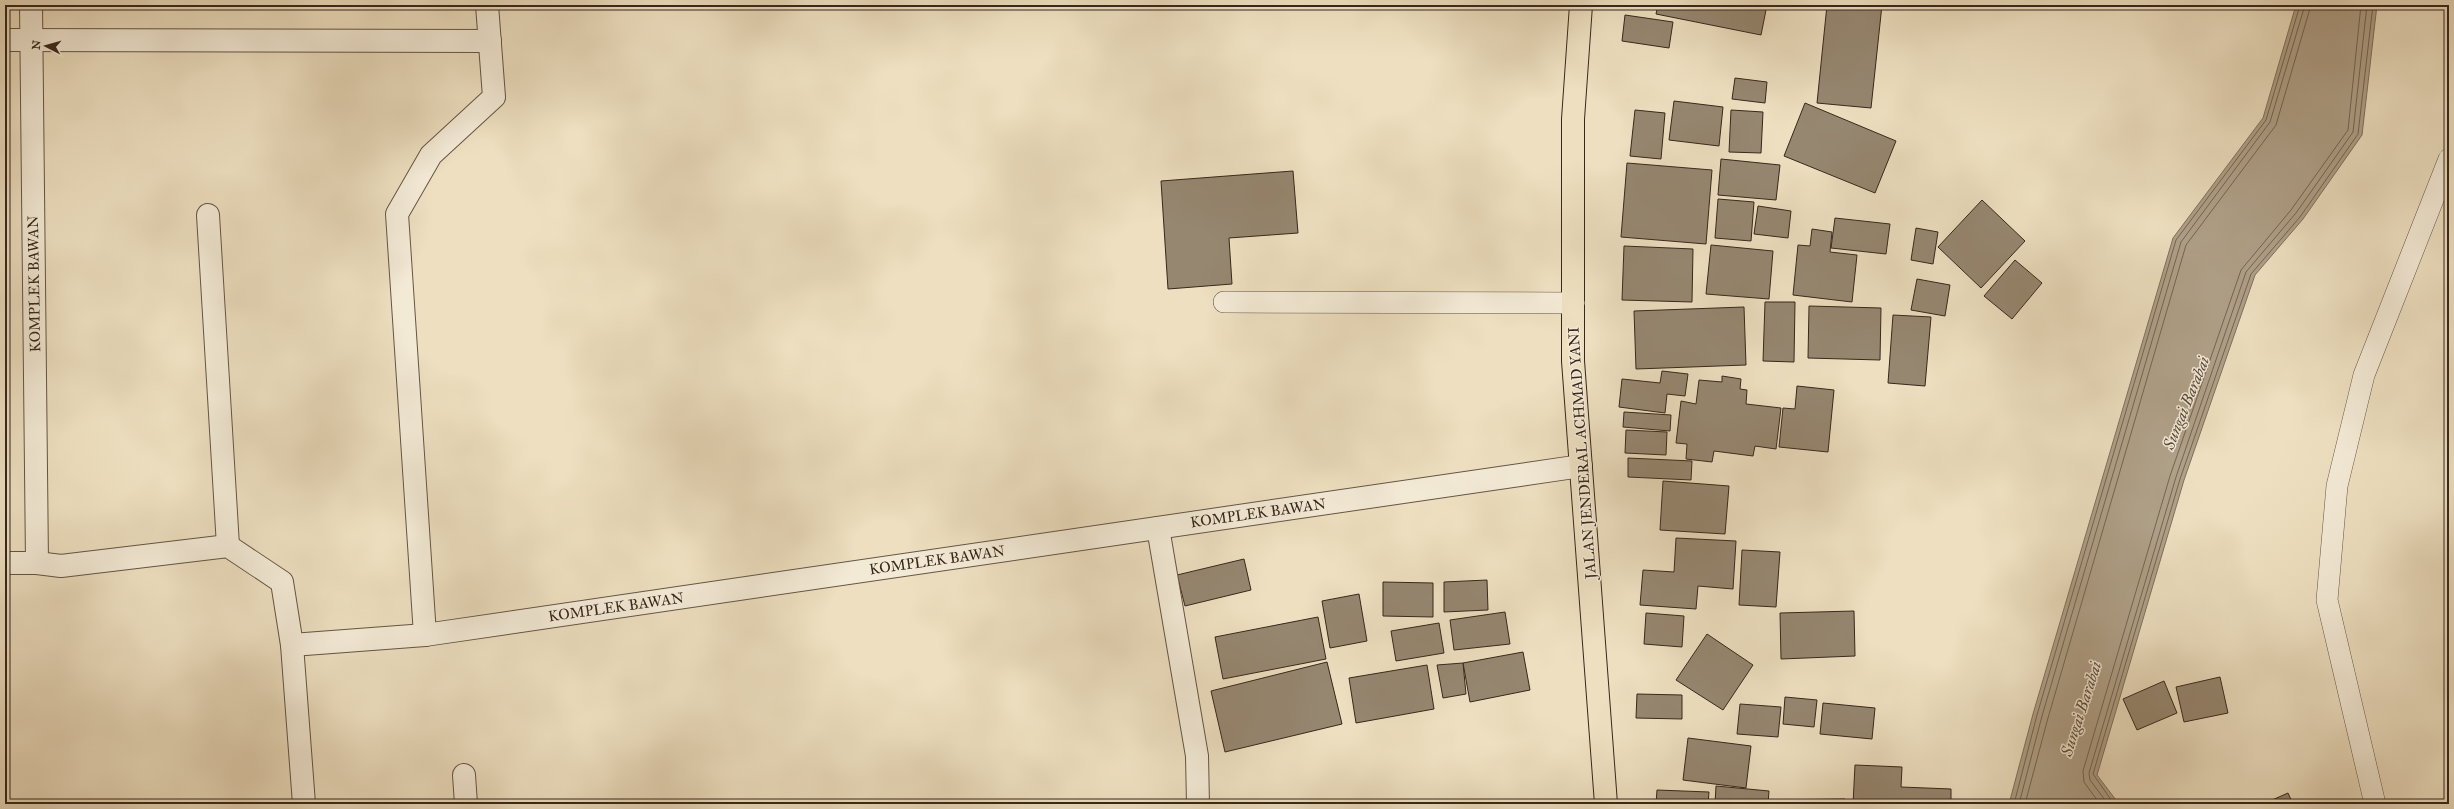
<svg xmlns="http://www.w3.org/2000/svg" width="2454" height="809" font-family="'IM FELL Great Primer',serif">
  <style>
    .water { fill: #afa088; stroke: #7f705d }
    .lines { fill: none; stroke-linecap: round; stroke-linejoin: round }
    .shore { stroke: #736452; stroke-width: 1 }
    .building { fill: #968771; stroke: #37271c }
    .service-casing { stroke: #645545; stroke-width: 22 }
    .minor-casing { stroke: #645545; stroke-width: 24 }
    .primary-casing { stroke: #37271c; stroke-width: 24 }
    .service { stroke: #f3ead6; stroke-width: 21 }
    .minor { stroke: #f3ead6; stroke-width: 22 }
    .primary { stroke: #eddfc0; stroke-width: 22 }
    .labels { text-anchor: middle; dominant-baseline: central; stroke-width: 3; stroke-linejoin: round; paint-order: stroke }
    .street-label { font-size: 15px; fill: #37271c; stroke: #f3ead6 }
    .water-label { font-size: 16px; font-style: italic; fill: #5b4b3c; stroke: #f3ead6 }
  </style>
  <rect width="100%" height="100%" fill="#eddfc0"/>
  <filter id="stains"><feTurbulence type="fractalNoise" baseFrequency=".005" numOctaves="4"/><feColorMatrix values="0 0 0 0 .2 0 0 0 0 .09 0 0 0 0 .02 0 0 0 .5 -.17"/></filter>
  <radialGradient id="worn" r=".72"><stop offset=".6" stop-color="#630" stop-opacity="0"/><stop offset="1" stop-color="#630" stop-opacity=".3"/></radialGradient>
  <polygon class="water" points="2296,5 2377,5 2362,135 2303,219 2255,275 2184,480 2097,775 2119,804 2009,804 2033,714 2173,238 2263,118"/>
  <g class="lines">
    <g class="shore">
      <polyline points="2014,804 2037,715 2176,240 2266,120 2300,5"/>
      <polyline points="2019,804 2042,716 2181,242 2270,122 2305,5"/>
      <polyline points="2025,804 2048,718 2186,245 2276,125 2311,5"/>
      <polyline points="2100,804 2084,782 2083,771 2170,476 2241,270 2291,210 2348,130 2361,5"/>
      <polyline points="2108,804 2090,780 2089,773 2176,477 2246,272 2296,213 2353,132 2367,5"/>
      <polyline points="2114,804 2093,774 2180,479 2251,274 2300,217 2358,134 2373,5"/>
    </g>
  </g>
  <g class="building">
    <polygon points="1658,5 1767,5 1761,35 1656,14"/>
    <polygon points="1827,5 1882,5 1871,108 1817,103"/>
    <polygon points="1625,15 1673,22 1669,48 1622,41"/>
    <polygon points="1735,78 1767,82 1765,103 1732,99"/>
    <polygon points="1674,101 1723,107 1719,146 1669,140"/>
    <polygon points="1805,103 1896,141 1875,193 1784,156"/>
    <polygon points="1635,110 1665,113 1661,159 1630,156"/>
    <polygon points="1731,110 1763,112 1761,153 1729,152"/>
    <polygon points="1721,159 1780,165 1776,200 1718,195"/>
    <polygon points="1627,163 1712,170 1706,244 1621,237"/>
    <polygon points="1293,171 1298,233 1229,238 1232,284 1168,289 1161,181"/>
    <polygon points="1718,199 1754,202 1751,241 1715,238"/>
    <polygon points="1982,200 2025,241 1981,288 1938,247"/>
    <polygon points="1758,206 1791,211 1788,238 1754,234"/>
    <polygon points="1835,218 1890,224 1886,254 1831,248"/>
    <polygon points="1916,228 1938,232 1933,264 1911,260"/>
    <polygon points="1812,229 1832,232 1830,252 1857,255 1852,302 1793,295 1798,245 1810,246"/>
    <polygon points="1711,245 1773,251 1769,299 1706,294"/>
    <polygon points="1624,246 1693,249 1692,302 1622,300"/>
    <polygon points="2015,260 2042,283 2012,319 1984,296"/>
    <polygon points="1917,279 1950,285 1945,316 1911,310"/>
    <polygon points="1765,302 1795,302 1794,362 1763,361"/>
    <polygon points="1809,306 1881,308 1880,360 1808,358"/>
    <polygon points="1744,307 1746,365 1636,369 1634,311"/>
    <polygon points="1893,315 1931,317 1925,386 1888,383"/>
    <polygon points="1662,371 1688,374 1685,396 1667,394 1665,413 1619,407 1622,379 1660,383"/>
    <polygon points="1722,376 1741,379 1740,389 1747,390 1746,404 1781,408 1776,449 1755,446 1753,456 1714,451 1712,462 1686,459 1687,444 1676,443 1681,401 1696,404 1699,380 1722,382"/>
    <polygon points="1797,386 1834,390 1828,452 1779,447 1783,408 1795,409"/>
    <polygon points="1624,412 1671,415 1670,431 1623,427"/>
    <polygon points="1626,430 1667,432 1666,455 1625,453"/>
    <polygon points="1628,458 1692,461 1691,480 1628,477"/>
    <polygon points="1663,481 1729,486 1725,534 1660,530"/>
    <polygon points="1676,538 1736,541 1733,589 1698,586 1696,609 1640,605 1643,570 1674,572"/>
    <polygon points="1742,550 1780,552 1776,607 1739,605"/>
    <polygon points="1244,559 1251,590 1185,606 1177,575"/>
    <polygon points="1487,580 1488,610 1444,612 1444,582"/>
    <polygon points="1383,582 1433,583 1433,617 1383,616"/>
    <polygon points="1359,594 1367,641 1330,648 1322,601"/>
    <polygon points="1854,611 1855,656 1781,659 1780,613"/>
    <polygon points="1505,612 1510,644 1454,650 1450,620"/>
    <polygon points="1646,613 1684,616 1682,647 1644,644"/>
    <polygon points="1318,617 1326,659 1223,679 1215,637"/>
    <polygon points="1439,623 1444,653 1396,661 1391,631"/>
    <polygon points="1707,634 1753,665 1723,710 1676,680"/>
    <polygon points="1523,652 1530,690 1470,702 1463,663"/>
    <polygon points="1327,662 1342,724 1225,752 1211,691"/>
    <polygon points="1463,663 1466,694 1443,698 1437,665"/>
    <polygon points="1427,665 1434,709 1356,723 1349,678"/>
    <polygon points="2220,677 2228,713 2184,722 2176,687"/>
    <polygon points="2164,681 2177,713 2137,730 2123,699"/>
    <polygon points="1637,694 1682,695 1682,719 1636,718"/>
    <polygon points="1785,697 1817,700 1814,727 1783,724"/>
    <polygon points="1823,703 1875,708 1872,739 1820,734"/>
    <polygon points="1740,704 1781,707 1778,737 1737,734"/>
    <polygon points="1688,738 1751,746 1746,788 1683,780"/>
    <polygon points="1855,765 1902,767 1901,787 1951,789 1951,804 1853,804"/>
    <polygon points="1716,786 1769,791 1768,804 1715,804"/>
    <polygon points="1657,790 1709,792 1708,804 1656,804"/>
    <polygon points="2288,793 2293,804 2263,804"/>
    <polygon points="1845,799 1845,804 1771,804 1771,800"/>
  </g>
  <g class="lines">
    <defs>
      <g id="service">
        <polyline points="1224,302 1574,303"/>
        <polyline points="2375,804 2327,600 2337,486 2364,375 2449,159"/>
      </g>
      <g id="minor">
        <polyline points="31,5 37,563"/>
        <polyline points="5,40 490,41"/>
        <polyline points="208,215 228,546"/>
        <polyline points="1158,528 1197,756 1198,804"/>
        <polyline points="5,563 37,563 61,566 228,546 282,582 292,645 425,635 1581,466"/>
        <polyline points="425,635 397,214 431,155 494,97 487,5"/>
        <polyline points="292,645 304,804"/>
        <polyline points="464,775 466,804"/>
      </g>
      <polyline id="primary" points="1581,5 1573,119 1573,361 1606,804"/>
    </defs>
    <use href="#service" class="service-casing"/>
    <use href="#minor" class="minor-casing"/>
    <use href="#primary" class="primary-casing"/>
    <use href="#service" class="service"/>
    <use href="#minor" class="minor"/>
    <use href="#primary" class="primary"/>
  </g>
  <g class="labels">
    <g class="street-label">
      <text transform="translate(34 284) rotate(-91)">KOMPLEK BAWAN</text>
      <text transform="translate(1582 453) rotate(-94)">JALAN JENDERAL ACHMAD YANI</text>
      <text transform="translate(1258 513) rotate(-8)">KOMPLEK BAWAN</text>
      <text transform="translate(937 560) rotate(-8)">KOMPLEK BAWAN</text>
      <text transform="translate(616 607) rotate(-8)">KOMPLEK BAWAN</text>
    </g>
    <g class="water-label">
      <text transform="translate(2186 403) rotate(-68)">Sungai Barabai</text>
      <text transform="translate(2081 709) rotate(-72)">Sungai Barabai</text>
    </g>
  </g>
  <rect width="2454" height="809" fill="none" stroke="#eddfc0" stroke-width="20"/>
  <rect x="6" y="6" width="2442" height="797" fill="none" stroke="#37271c" stroke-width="2"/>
  <rect x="10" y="10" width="2434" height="789" fill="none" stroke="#37271c"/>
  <g transform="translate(46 46) rotate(276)" stroke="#f3ead6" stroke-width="3" paint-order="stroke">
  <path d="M0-3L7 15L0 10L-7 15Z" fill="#37271c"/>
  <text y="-6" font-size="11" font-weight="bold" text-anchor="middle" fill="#37271c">N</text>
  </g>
  <rect width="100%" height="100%" filter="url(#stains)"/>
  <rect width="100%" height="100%" fill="url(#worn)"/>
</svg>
